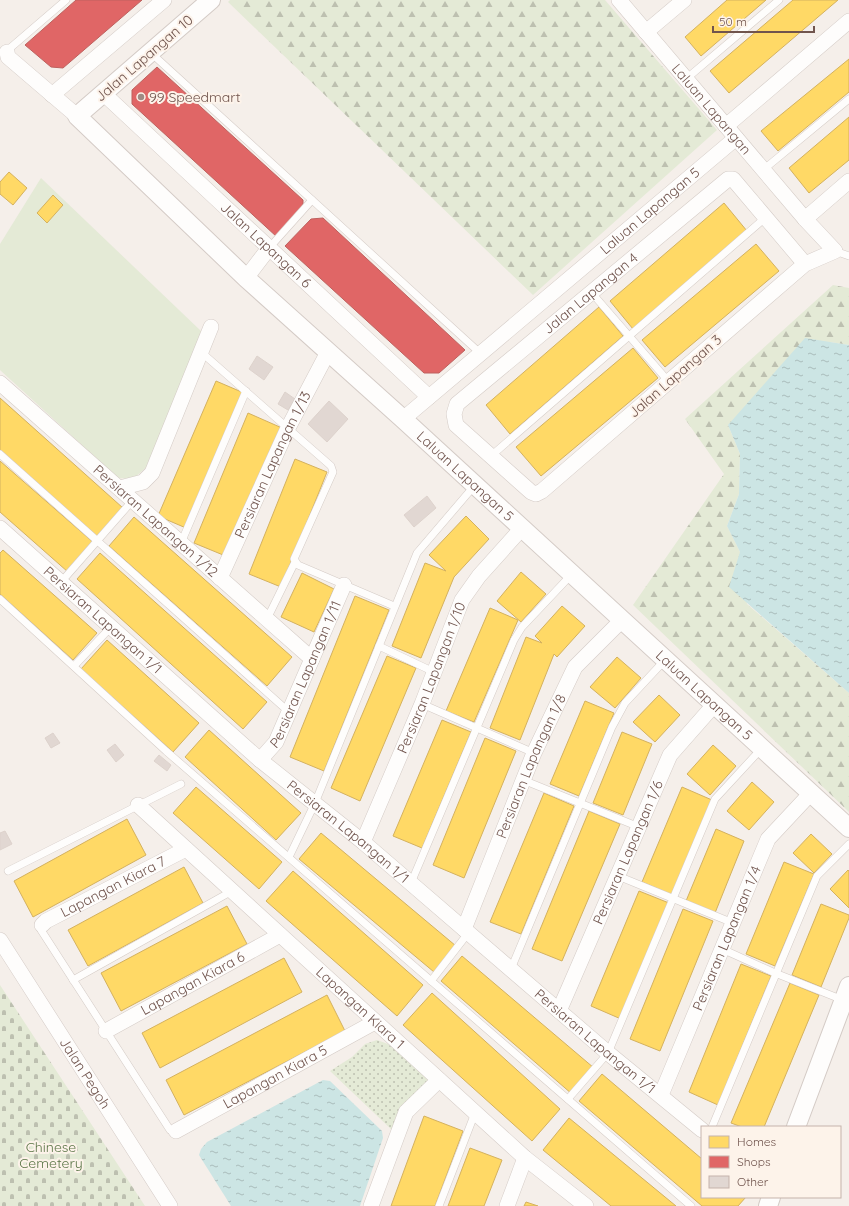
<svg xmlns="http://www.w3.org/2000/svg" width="849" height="1206" font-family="Quicksand,sans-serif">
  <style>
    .grass { fill: #e4ead6 }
    .forest { fill: url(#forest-firs) }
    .cemetery { fill: url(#cemetery-stones) }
    .park { fill: url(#park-dots) }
    .water { fill: url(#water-ripples) }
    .homes { fill: #ffd966; stroke: #d4b15e }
    .shops { fill: #e06666; stroke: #be615e }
    .building { fill: #e1d7d2; stroke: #ddd2cc }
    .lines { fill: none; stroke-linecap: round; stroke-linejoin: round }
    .service-casing { stroke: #d4cbc6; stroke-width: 8 }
    .minor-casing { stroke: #d4cbc6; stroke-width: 16 }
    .tertiary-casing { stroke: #d4cbc6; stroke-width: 20 }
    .service { stroke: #fefdfc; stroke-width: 7 }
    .minor { stroke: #fefdfc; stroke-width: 15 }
    .tertiary { stroke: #fefdfc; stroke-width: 18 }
    .poi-dot { fill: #9f8a84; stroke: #fdf3ea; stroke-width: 1.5 }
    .labels { text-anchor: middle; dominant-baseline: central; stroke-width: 4; stroke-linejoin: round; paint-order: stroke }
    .street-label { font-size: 14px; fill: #70544d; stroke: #fdf3ea }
    .poi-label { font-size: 14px; fill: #70544d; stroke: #fdf3ea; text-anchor: start }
    .park-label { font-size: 14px; fill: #5a7546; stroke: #fdf3ea }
  </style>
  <defs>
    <pattern id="forest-firs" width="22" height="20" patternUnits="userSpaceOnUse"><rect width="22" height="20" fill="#e4ead6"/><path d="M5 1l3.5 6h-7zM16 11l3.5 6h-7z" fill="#bdc0b0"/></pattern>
    <pattern id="cemetery-stones" width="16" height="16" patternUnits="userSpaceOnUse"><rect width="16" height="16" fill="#e4ead6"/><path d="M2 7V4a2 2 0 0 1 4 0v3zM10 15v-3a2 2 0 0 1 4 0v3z" fill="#bdc0b0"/></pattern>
    <pattern id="park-dots" width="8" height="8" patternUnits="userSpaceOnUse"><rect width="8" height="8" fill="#e4ead6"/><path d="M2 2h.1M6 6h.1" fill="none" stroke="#bdc0b0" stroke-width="1.8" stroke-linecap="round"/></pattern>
    <pattern id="water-ripples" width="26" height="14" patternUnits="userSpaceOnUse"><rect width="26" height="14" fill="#cce5e4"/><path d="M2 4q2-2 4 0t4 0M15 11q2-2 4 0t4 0" fill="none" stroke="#aabcbb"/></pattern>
  </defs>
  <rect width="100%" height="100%" fill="#f5efea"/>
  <polygon class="grass" points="41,178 202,332 149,465 133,479 118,478 0,370 0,244"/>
  <g class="forest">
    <polygon points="230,0 605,0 717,130 533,295 228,2"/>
    <polygon points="833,285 849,288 849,345 830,342 728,425 740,454 739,494 727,526 740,552 747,604 849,693 849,812 633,605 724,474 685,419"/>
  </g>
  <polygon class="cemetery" points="0,985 145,1206 0,1206"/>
  <polygon class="park" points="377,1040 388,1044 429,1079 393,1131 330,1071 352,1057 365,1044"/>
  <g class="water">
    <polygon points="805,338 849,345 849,693 729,587 740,552 727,526 739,494 740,454 728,425"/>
    <polygon points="323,1080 330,1081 382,1131 383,1138 360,1206 231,1206 199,1155 201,1149 207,1142"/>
  </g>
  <g class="homes">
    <polygon points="727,0 766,0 701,56 685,37"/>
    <polygon points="793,0 838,0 729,93 710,71"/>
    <polygon points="849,59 849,92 778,151 761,131"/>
    <polygon points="849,117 849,160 809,193 789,168"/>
    <polygon points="9,172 27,188 13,205 0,194 0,182"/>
    <polygon points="53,195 63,205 47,223 37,213"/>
    <polygon points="724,203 747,231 633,329 610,301"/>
    <polygon points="756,244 779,271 665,367 642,340"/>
    <polygon points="599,307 623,336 510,434 486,405"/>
    <polygon points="633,348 658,378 541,476 516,447"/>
    <polygon points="216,381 244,393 186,528 158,516"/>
    <polygon points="0,398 123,508 98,537 0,450"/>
    <polygon points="248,413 282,428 228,557 194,543"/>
    <polygon points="295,459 327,472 281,587 249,574"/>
    <polygon points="0,461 94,543 68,572 0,512"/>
    <polygon points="466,516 489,539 454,577 421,658 392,646 425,563 446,571 429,555"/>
    <polygon points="134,517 292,657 267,686 109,546"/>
    <polygon points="3,550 97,633 73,660 0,594 0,553"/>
    <polygon points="100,553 267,702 243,729 77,579"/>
    <polygon points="521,572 546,594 521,622 497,601"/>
    <polygon points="302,573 334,589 314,632 281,617"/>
    <polygon points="355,596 389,610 324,771 290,757"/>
    <polygon points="562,606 585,626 557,657 554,654 520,740 490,728 526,637 542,643 535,636"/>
    <polygon points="490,608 518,620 474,722 446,711"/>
    <polygon points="107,640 199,723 173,752 81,669"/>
    <polygon points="387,656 416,668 360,801 331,788"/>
    <polygon points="617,657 641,678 615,708 590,687"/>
    <polygon points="659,695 680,715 655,742 633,722"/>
    <polygon points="585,701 614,713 579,796 550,784"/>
    <polygon points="442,720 471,732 422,848 393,836"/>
    <polygon points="209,730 301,813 276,840 185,757"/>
    <polygon points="622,732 652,744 623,815 593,803"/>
    <polygon points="485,738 516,751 464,878 433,865"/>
    <polygon points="713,745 736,766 710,795 687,774"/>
    <polygon points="752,782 774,802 749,830 727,811"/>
    <polygon points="196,787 282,862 259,889 173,813"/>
    <polygon points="682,787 712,800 672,895 642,882"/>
    <polygon points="544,793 574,806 521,934 490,922"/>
    <polygon points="589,811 620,824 562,961 532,949"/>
    <polygon points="127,819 146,855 33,917 14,881"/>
    <polygon points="716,829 744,841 715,913 686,901"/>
    <polygon points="321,833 456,946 434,972 299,859"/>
    <polygon points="811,834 832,854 814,873 793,853"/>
    <polygon points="784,862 814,874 775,966 746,954"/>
    <polygon points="184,867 203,903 88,966 68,930"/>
    <polygon points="848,870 849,871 849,908 830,889"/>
    <polygon points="293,871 423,985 397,1016 266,901"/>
    <polygon points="639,891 669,903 621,1019 591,1006"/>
    <polygon points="821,904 849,915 849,918 821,987 792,975"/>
    <polygon points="227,906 247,944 121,1011 101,973"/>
    <polygon points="683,909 713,921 660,1051 630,1039"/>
    <polygon points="462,956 594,1068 572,1094 441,981"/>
    <polygon points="284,958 302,992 160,1068 142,1033"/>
    <polygon points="741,964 771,976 718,1105 689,1092"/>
    <polygon points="790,983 819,995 764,1127 742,1127 731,1123"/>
    <polygon points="432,993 560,1109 532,1141 403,1025"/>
    <polygon points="327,995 345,1031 184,1115 166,1080"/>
    <polygon points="602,1074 702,1159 702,1197 746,1197 738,1206 702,1206 579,1101"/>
    <polygon points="424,1116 463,1131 435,1206 391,1206"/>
    <polygon points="569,1118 676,1206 611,1206 543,1150"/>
    <polygon points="470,1148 502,1160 484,1206 448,1206"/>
    <polygon points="526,1202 538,1206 524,1206"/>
  </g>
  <g class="shops">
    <polygon points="76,0 142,0 63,68 51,67 25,45"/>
    <polygon points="157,67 303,200 303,209 277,237 132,104 132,90"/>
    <polygon points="323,218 465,350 439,373 424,373 285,246 311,219"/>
  </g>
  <g class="building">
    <polygon points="257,356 273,367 264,380 249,369"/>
    <polygon points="285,392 295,399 288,410 278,404"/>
    <polygon points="329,401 348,419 327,442 308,424"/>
    <polygon points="427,496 436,508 414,527 404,515"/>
    <polygon points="53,733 60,743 51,748 45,738"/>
    <polygon points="115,744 124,755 116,762 107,750"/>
    <polygon points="159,755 171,765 167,771 154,761"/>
    <polygon points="5,831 12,844 0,850 0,833"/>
  </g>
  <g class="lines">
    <defs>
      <g id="service">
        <polyline points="7,52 9,49 66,0"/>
        <polyline points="151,53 480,353"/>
        <polyline points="686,79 779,0"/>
        <polyline points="763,170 849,99"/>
        <polyline points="269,248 312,200"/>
        <polyline points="835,251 849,256"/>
        <polyline points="591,292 669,382"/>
        <polyline points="201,352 331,466 333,472 294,559 298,565 394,606"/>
        <polyline points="0,454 289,712"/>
        <polyline points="491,456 765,218"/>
        <polyline points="181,543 246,391"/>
        <polyline points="62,581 133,500"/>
        <polyline points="0,599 166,751 691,1206"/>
        <polyline points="267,619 295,562"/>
        <polyline points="379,646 434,672"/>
        <polyline points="74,666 112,626"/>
        <polyline points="422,704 534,753"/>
        <polyline points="523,780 639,827"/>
        <polyline points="289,857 315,803 417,553 475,485"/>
        <polyline points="8,871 181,784"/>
        <polyline points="618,876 733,923"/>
        <polyline points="411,883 514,640 522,627 572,574"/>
        <polyline points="42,925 41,930 170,1130 176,1131"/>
        <polyline points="722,949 775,973 843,1000"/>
        <polyline points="511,969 612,727 625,703 665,660"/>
        <polyline points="73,980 232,891"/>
        <polyline points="431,981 469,932"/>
        <polyline points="568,1099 608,1053 715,799 762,748"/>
        <polyline points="712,1127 817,876 849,844"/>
        <polyline points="439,1206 475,1113"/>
      </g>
      <g id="minor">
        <path id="s1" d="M619,0L805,219L835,251L805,264L542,491L536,494L531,492L456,425L454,414L457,404L728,179H733L805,264"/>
        <polyline points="646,32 684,0"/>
        <polyline points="7,52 8,57 77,116"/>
        <path id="s2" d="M103,93L429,397"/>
        <polyline points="52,95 164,0"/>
        <polyline points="726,126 849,21"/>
        <polyline points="805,219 849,181"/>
        <polyline points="246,278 269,248"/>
        <path id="s3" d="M0,383L312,659"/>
        <path id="s4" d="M403,419L736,138"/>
        <polyline points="120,488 143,482 152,473 211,327"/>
        <path id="s5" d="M0,528L260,760L363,842L608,1053L702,1130"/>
        <path id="s6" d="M220,578L288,428L328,352"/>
        <path id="s7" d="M260,760L276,742L344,585"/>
        <path id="s8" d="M138,805L525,1158L586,1206"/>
        <path id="s9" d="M363,842L422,704L462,600L479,576L522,528"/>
        <path id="s10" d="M42,925L46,921L186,849"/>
        <path id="s11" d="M464,929L534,753L575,667L622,620"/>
        <path id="s12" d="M0,940L170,1206"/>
        <path id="s13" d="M559,1011L670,755L714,705"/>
        <path id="s14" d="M106,1031L280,935"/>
        <path id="s15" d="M661,1095L768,839L811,793"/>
        <path id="s16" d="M176,1131L375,1022"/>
        <polyline points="371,1206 406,1112 439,1080"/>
        <polyline points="507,1206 525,1158"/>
      </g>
      <g id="tertiary">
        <path id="s17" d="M211,0L77,116L246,278L403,419L849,828"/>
        <polyline points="796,1127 849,986"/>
        <polyline points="768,1206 771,1197"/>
      </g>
    </defs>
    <use href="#service" class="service-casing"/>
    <use href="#minor" class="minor-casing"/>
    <use href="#tertiary" class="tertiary-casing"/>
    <use href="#service" class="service"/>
    <use href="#minor" class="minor"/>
    <use href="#tertiary" class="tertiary"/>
  </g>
  <circle class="poi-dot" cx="141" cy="97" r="4"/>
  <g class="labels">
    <g class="street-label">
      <text transform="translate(144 58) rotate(-41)">Jalan Lapangan 10</text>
      <text stroke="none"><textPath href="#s1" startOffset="143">Laluan Lapangan</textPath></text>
      <text stroke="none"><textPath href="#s4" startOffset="323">Laluan Lapangan 5</textPath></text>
      <text stroke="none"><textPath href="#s2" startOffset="223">Jalan Lapangan 6</textPath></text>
      <text stroke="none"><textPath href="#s1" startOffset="1019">Jalan Lapangan 4</textPath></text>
      <text transform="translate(675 376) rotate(-41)">Jalan Lapangan 3</text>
      <text stroke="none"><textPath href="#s6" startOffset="125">Persiaran Lapangan 1/13</textPath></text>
      <text stroke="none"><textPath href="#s17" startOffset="707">Laluan Lapangan 5</textPath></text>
      <text stroke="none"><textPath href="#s3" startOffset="208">Persiaran Lapangan 1/12</textPath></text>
      <text stroke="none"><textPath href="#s5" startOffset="138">Persiaran Lapangan 1/1</textPath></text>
      <text stroke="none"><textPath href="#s7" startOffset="98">Persiaran Lapangan 1/11</textPath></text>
      <text stroke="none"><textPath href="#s9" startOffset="178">Persiaran Lapangan 1/10</textPath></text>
      <text stroke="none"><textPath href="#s17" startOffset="1031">Laluan Lapangan 5</textPath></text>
      <text stroke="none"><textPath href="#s11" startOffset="176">Persiaran Lapangan 1/8</textPath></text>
      <text stroke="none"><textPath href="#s5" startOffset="462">Persiaran Lapangan 1/1</textPath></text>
      <text stroke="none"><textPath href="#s13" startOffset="173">Persiaran Lapangan 1/6</textPath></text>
      <text stroke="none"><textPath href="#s10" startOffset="81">Lapangan Kiara 7</textPath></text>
      <text stroke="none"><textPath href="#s15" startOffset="170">Persiaran Lapangan 1/4</textPath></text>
      <text stroke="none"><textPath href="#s14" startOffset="99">Lapangan Kiara 6</textPath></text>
      <text stroke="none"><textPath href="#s8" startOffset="301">Lapangan Kiara 1</textPath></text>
      <text stroke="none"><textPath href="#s5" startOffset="786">Persiaran Lapangan 1/1</textPath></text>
      <text stroke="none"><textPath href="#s12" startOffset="158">Jalan Pegoh</textPath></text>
      <text stroke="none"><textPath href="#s16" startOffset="113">Lapangan Kiara 5</textPath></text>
    </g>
    <g class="poi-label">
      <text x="149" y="97">99 Speedmart</text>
    </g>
    <g class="park-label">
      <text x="51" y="1147">Chinese<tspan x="51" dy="16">Cemetery</tspan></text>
    </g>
  </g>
  <rect x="701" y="1126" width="140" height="72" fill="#fdf3ea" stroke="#c5b3ab"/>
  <rect x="709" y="1136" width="20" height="12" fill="#ffd966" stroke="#c5b3ab"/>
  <text x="737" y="1146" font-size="12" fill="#70544d">Homes</text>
  <rect x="709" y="1156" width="20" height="12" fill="#e06666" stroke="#c5b3ab"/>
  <text x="737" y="1166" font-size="12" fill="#70544d">Shops</text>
  <rect x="709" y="1176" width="20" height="12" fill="#e1d7d2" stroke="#c5b3ab"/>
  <text x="737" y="1186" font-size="12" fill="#70544d">Other</text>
  <path d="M713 26v6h101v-6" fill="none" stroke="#70544d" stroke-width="2"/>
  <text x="719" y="26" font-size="12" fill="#70544d" stroke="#fdf3ea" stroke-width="3" paint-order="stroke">50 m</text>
</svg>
